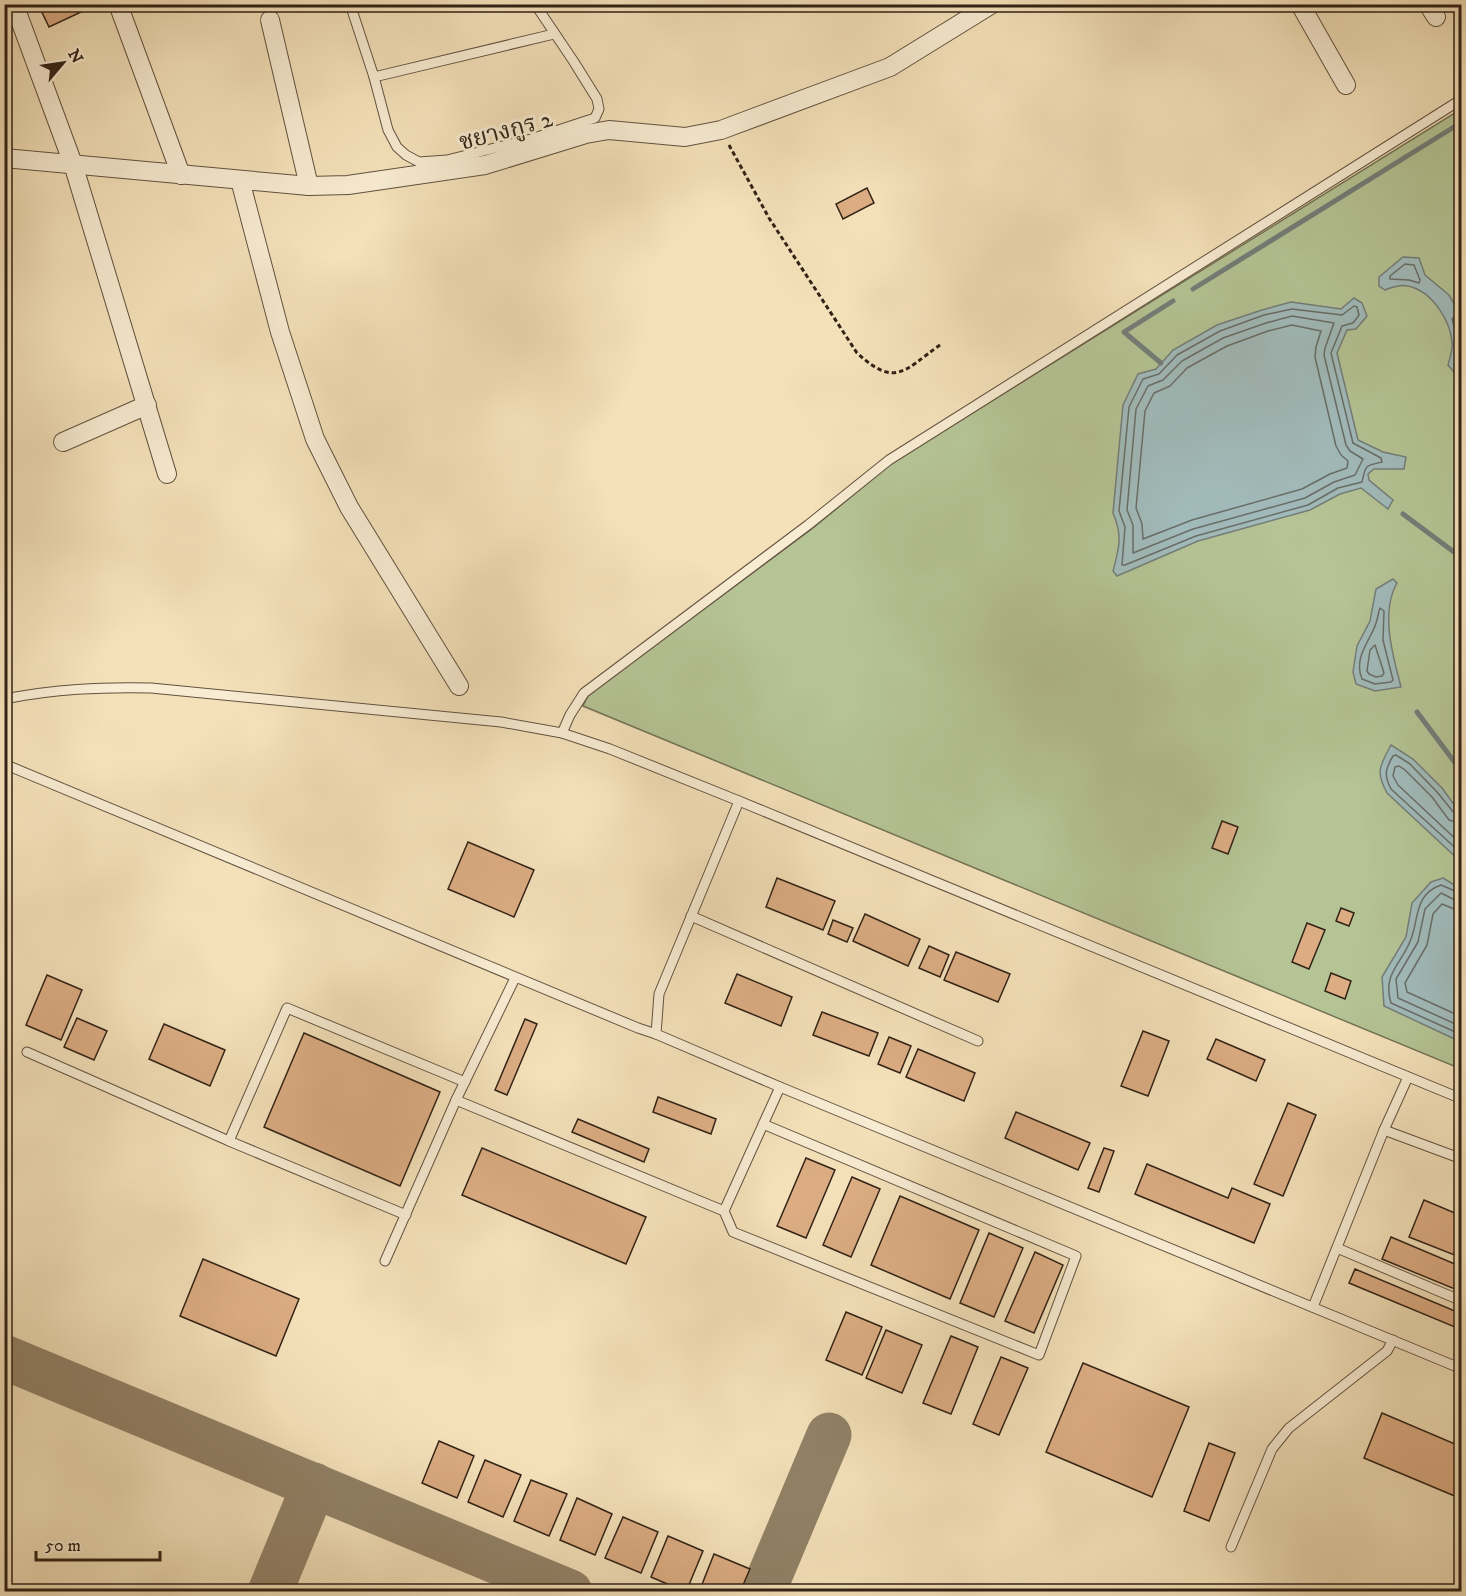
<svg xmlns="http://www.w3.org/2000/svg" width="1466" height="1596" font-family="'IM FELL DW Pica','Noto Serif Thai',serif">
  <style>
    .green { fill: #b5c495; stroke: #737356; stroke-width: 1.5 }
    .water { fill: #a1bbbb; stroke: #747e79; stroke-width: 1.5 }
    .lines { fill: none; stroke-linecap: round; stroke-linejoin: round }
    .shore { stroke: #696e68; stroke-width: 1.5 }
    .stream { stroke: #747e79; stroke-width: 5 }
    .taxiway { stroke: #928268; stroke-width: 45 }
    .building { fill: #dcad83; stroke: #312216; stroke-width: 1.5 }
    .service-casing { stroke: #62523f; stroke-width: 11 }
    .minor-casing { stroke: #62523f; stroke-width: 20 }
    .path { stroke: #312216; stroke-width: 3; stroke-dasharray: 4.5 3; stroke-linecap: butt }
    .service { stroke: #f8ecd2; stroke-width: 9 }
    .minor { stroke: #f8ecd2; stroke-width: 18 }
    .labels { text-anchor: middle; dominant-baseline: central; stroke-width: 6; stroke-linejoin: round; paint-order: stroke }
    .street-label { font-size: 24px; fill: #312216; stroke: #f8ecd2 }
  </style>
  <rect width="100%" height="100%" fill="#f4e1ba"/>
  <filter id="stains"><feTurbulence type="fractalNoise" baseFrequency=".00333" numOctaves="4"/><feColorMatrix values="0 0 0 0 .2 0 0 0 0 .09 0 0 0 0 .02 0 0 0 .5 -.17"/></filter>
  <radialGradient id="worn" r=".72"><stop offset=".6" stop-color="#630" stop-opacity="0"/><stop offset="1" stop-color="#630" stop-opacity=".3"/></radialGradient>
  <polygon class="green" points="1461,109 1461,1069 583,706 589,694 813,528 892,463"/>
  <g class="water">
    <path d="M1403,257L1419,258L1425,275L1449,295L1461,315V380L1448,365C1450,358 1453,349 1452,342C1450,320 1432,291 1408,286C1400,284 1392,287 1385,290L1379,286V277Z"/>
    <path d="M1354,298L1362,303L1367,316L1356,329L1347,330L1337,353L1358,440L1383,452L1406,457L1404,469H1374L1368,474L1369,480L1393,500L1388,509L1361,488L1340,494L1310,510L1198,541L1117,576L1113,571C1119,548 1123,536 1113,513L1123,405L1138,374L1156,369L1173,350L1217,325L1262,310L1291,302L1341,309Z"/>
    <path d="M1393,579L1397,583C1380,613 1393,656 1401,687L1375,691L1356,684L1353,672L1357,646L1370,621L1376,589Z"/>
    <path d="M1391,745L1413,759L1442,788L1461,814V862L1387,793C1375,771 1380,766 1391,745Z"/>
    <polygon points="1443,878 1461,889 1461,1042 1384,1006 1382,977 1406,937 1412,903 1431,882"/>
  </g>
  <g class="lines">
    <g class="shore">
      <polygon points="1405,264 1414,265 1420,280 1419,283 1409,280 1390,279 1390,276"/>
      <path d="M1354,306L1357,307L1359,315L1353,323L1342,326L1331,353L1353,443L1381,458L1382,462C1364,466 1366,465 1362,482L1338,488L1308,505L1196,536L1125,565H1122L1125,527L1119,511L1129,407L1143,379L1159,374L1177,355L1220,331L1264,315L1292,309L1342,315Z"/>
      <polygon points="1292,316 1334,323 1325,348 1324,355 1346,445 1350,451 1363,459 1355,475 1334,482 1305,498 1193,529 1133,553 1133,525 1127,510 1136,409 1148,386 1163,380 1182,361 1223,338 1266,323"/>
      <polyline points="1462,317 1455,316 1452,319 1459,343 1455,363 1462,371"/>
      <polygon points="1292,325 1321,331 1316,347 1315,357 1336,446 1341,455 1348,461 1347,468 1330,474 1302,489 1192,520 1143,539 1142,524 1136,508 1145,411 1154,393 1170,386 1187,368 1227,346 1268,331"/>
      <path d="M1380,608L1384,611L1383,640L1393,680L1391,682L1375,684L1362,679C1353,657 1370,642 1376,623C1378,618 1378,613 1380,608Z"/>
      <polygon points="1375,645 1384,673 1382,676 1376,677 1369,674 1367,671 1370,650"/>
      <path d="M1462,816L1455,814L1437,792L1410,764L1396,755L1393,756C1385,769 1384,776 1391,789L1462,854"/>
      <polyline points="1462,824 1449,820 1432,797 1405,770 1399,766 1395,767 1393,776 1398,785 1462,845"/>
      <path d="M1462,894L1441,885C1414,894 1419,919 1411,939C1402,964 1382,973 1391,1003L1462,1035"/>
      <polyline points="1462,901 1455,900 1441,893 1425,909 1418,942 1396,979 1398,998 1462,1027"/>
      <polyline points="1462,910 1454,909 1442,904 1433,914 1427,945 1405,983 1407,992 1462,1017"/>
    </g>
    <g class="stream">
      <polyline points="1193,289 1462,122"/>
      <polyline points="1161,363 1124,332 1173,301"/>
      <polyline points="1403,514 1462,558"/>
      <polyline points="1417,712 1462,772"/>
    </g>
    <g class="taxiway">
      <polyline points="4,1357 570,1592"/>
      <polyline points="270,1592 314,1485"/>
      <polyline points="763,1592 829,1435"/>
    </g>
  </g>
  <g class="building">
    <polygon points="38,4 95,4 96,5 49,27"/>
    <polygon points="867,188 874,203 843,219 836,204"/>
    <polygon points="1222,821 1238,827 1228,854 1212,848"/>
    <polygon points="468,842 534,870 514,917 448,889"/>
    <polygon points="777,878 835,901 823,930 766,907"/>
    <polygon points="1341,908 1354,913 1349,926 1336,921"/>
    <polygon points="865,914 920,939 908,966 853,941"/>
    <polygon points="833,920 853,928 847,942 828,934"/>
    <polygon points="1307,923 1325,930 1309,969 1292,962"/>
    <polygon points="929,946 949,955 940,977 919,968"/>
    <polygon points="956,952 1010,974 998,1002 944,980"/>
    <polygon points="1331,973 1351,981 1345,999 1325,991"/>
    <polygon points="737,974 792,997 781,1026 725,1003"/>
    <polygon points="47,975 82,990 61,1040 26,1025"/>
    <polygon points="822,1012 878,1033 869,1056 813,1035"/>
    <polygon points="77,1018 107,1031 94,1060 64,1047"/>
    <polygon points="525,1019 537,1024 507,1095 495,1090"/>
    <polygon points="164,1024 225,1050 210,1086 149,1059"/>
    <polygon points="1143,1031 1169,1041 1148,1096 1121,1086"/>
    <polygon points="304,1033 440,1092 400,1186 264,1127"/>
    <polygon points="889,1037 911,1046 900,1073 878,1064"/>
    <polygon points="1216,1039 1265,1060 1256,1081 1207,1059"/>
    <polygon points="918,1049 975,1073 964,1101 906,1077"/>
    <polygon points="658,1097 716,1119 711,1134 653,1112"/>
    <polygon points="1288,1103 1316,1115 1283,1196 1254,1184"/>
    <polygon points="1016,1112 1090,1143 1078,1170 1005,1138"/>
    <polygon points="578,1119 649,1149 644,1162 572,1132"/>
    <polygon points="482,1148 646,1217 626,1264 462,1195"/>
    <polygon points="1104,1148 1114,1151 1099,1192 1088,1188"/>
    <polygon points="806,1158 835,1170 806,1238 777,1226"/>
    <polygon points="1147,1164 1228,1198 1232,1188 1270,1204 1254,1243 1135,1194"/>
    <polygon points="852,1177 880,1189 851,1257 823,1245"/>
    <polygon points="900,1196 979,1230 950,1299 871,1265"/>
    <polygon points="1424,1200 1462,1216 1462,1258 1409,1237"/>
    <polygon points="989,1233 1023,1248 994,1317 960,1303"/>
    <polygon points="1391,1237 1462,1267 1462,1292 1382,1259"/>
    <polygon points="1035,1252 1063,1265 1034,1333 1005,1321"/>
    <polygon points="203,1259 299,1299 276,1356 180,1316"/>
    <polygon points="1355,1269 1462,1314 1462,1330 1349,1283"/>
    <polygon points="846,1312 882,1327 862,1375 826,1360"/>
    <polygon points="886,1330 922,1345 902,1393 866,1378"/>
    <polygon points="951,1336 978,1347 951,1414 923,1403"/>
    <polygon points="1001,1357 1028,1368 999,1435 973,1424"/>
    <polygon points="1083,1363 1189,1407 1152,1497 1046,1452"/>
    <polygon points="1382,1413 1462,1447 1462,1499 1364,1458"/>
    <polygon points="439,1441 474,1456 457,1498 422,1483"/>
    <polygon points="1209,1443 1235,1453 1209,1521 1184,1511"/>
    <polygon points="485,1460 521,1475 503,1517 468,1502"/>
    <polygon points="531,1480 567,1494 549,1536 514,1521"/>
    <polygon points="577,1498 612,1514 595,1555 560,1540"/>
    <polygon points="623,1517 658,1532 641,1573 605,1558"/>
    <polygon points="668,1536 703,1551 686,1592 651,1577"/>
    <polygon points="714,1554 750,1569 740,1592 699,1592"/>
  </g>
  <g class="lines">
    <defs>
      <g id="service">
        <polyline points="350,4 374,77 554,34"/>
        <polyline points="374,77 388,130 397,147 406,155 419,162 447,160 531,139 595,118 599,109 597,99 574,62 535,4"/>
        <path d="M4,699C56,689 99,687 151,688L501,722L562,733L610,749L739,801L1462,1099"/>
        <polyline points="562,733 570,715 584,693 808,525 889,460 1462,99"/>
        <polyline points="4,764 638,1028 656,1034"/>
        <polyline points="739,801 659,994 656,1034 780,1087 1462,1369"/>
        <polyline points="691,916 978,1041"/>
        <polyline points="27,1052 229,1141"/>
        <polyline points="456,1100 724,1211"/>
        <polyline points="763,1124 1076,1256 1039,1355 733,1232 724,1211 780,1087"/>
        <polyline points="1384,1130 1462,1159"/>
        <polyline points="406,1215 229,1141 287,1008 465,1082"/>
        <polyline points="1337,1248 1462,1301"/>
        <polyline points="385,1261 456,1100 515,978"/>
        <polyline points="1313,1307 1384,1130 1408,1077"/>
        <polyline points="1231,1547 1272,1449 1289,1428 1387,1351 1393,1340"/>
      </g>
      <g id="minor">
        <polyline points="14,4 73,164 167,474"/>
        <polyline points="118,4 181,175"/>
        <polyline points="1300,4 1346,85"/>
        <polyline points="1428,4 1436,17"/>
        <polyline points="270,20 309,186"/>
        <polyline points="4,158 309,186 348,185 485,165 586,134 609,130 685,137 721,130 890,67 992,4"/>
        <polyline points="240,180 280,332 315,439 349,507 459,686"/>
        <polyline points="63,442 147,405"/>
      </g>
    </defs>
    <use href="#service" class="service-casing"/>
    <use href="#minor" class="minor-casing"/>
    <path class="path" d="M729,145L769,218L857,353C896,388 903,371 940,345"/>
    <use href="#service" class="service"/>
    <use href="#minor" class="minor"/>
  </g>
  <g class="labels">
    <g class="street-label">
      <text transform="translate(506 131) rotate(-15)">ชยางกูร 2</text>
    </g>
  </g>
  <rect width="1466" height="1596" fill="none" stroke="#f4e1ba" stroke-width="24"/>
  <rect x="6" y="6" width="1454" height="1584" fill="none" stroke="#312216" stroke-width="3"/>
  <rect x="12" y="12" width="1442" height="1572" fill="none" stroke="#312216" stroke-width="1.5"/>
  <g transform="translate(63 63) rotate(61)" stroke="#f8ecd2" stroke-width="4.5" paint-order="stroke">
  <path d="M0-4.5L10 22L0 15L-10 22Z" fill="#312216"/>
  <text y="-9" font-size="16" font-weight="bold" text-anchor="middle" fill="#312216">N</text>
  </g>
  <path d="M36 1551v9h124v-9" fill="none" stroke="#312216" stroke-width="3"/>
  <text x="45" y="1551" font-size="18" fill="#312216" stroke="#f8ecd2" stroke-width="4.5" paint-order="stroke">50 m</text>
  <rect width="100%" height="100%" filter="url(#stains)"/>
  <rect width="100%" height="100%" fill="url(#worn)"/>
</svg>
